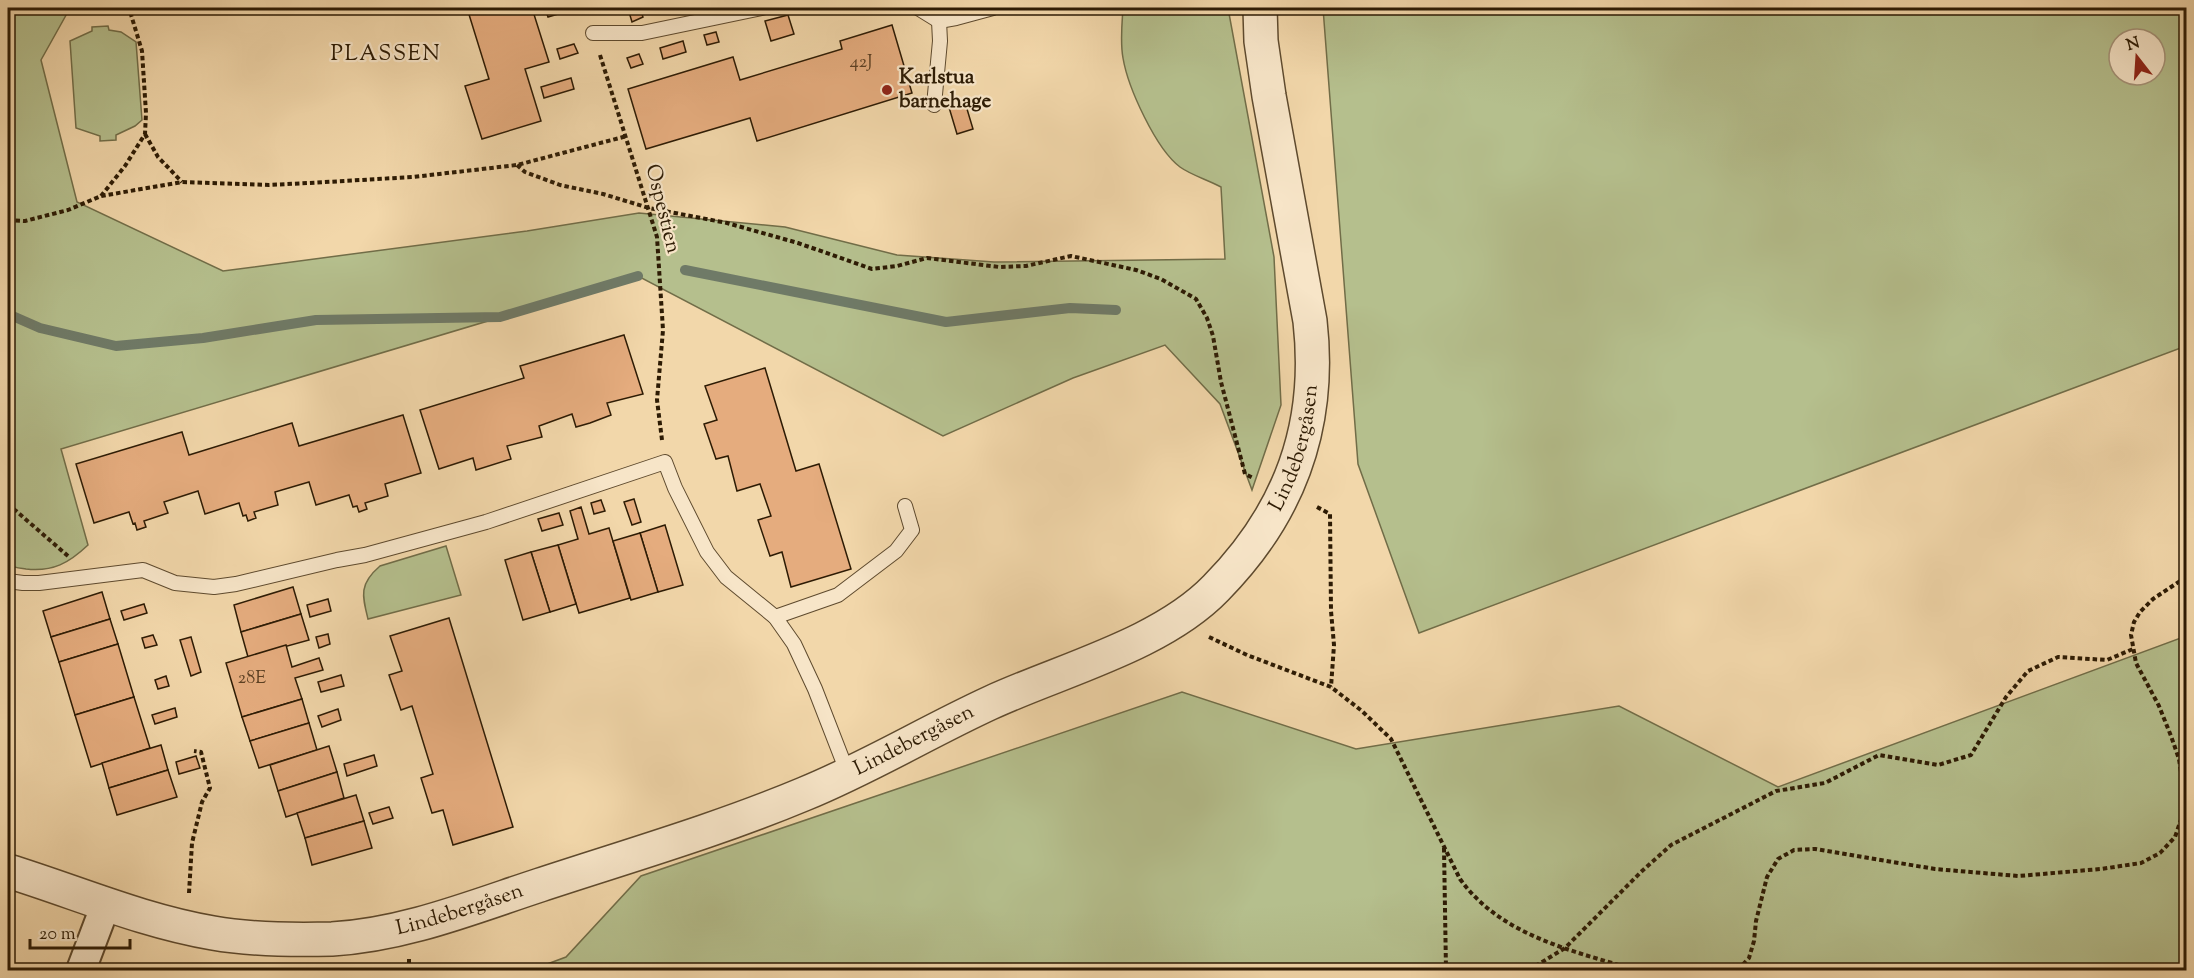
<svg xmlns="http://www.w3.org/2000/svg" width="2194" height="978" font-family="'Sorts Mill Goudy',serif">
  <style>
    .green { fill: #b5bf8d; stroke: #716d48; stroke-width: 1.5; fill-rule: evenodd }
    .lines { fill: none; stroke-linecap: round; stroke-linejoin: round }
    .stream { stroke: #6f7a67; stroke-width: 10 }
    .building { fill: #e5ac7e; stroke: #2d1b04; stroke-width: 1.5 }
    .service-casing { stroke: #5e4a2e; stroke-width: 16 }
    .minor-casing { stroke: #5e4a2e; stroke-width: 32 }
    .tertiary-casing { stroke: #5e4a2e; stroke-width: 36 }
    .path { stroke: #2d1b04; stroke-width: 4; stroke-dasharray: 4.5 3; stroke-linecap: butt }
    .service { stroke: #f7e5c8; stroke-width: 14 }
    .minor { stroke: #f7e5c8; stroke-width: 28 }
    .tertiary { stroke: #f7e5c8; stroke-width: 33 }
    .poi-dot { fill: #8f2418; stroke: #f7e5c8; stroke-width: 2 }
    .labels { text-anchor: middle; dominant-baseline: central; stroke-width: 4.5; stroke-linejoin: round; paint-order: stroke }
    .number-label { font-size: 18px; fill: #5b3f22 }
    .poi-label { font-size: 21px; font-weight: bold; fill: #2d1b04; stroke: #f7e5c8; text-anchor: start }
    .street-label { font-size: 21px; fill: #2d1b04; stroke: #f7e5c8 }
    .neighbourhood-label { font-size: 22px; letter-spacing: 1.5px; fill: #2d1b04; stroke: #f7e5c8 }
  </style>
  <rect width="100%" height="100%" fill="#f2d7aa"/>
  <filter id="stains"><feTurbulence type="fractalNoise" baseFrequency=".00333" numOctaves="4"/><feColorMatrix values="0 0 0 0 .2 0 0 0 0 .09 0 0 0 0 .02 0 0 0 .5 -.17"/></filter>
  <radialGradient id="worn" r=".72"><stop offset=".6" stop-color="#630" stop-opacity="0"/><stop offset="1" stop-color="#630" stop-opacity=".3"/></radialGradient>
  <g class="green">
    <path d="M8,8H70L41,60L77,202L223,271L527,231L639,213L785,227L897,255L994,262L1225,259L1221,187C1208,180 1191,175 1180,167C1156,149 1128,88 1123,58C1120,42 1122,24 1123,8H1228L1274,257L1281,405L1252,490L1220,404L1165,345L1073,378L943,436L638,276L61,449L88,545C69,563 53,572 26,569C19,568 14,568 8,564Z"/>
    <path d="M1323,8H2186V346L1419,633L1358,464ZM2119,39H2155V75H2119Z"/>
    <polygon points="108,26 109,30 121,32 136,42 142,120 135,126 116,135 116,140 100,141 100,136 76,128 70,41 92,31 92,27"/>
    <path d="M446,546L461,595L368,619C362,595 359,584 380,566Z"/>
    <polygon points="2186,636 2186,970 531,970 566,957 641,876 1182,692 1356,749 1619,706 1778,787"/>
  </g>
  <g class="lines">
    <g class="stream">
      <polyline points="685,270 946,322 1070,308 1116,310"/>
      <polyline points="8,314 40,328 116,346 203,338 316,320 500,317 638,276"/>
    </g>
  </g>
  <g class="building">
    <polygon points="467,8 532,8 549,62 525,69 541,121 482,139 465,86 489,79"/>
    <polygon points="545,8 564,8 565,12 548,17"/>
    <polygon points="640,8 643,17 632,22 629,12"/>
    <polygon points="788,15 794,34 771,41 765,21"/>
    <polygon points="892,25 912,93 757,141 750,118 646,149 628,89 733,57 740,80 842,49 840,41"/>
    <polygon points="716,32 719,42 707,45 704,35"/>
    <polygon points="683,41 686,52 663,59 660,48"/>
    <polygon points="574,44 578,53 560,59 557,49"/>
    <polygon points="639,54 643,64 631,68 627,58"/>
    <polygon points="571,78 574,89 544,98 541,87"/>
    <polygon points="964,99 973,129 957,134 948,104"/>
    <polygon points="624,335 643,394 607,403 611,415 590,423 576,427 572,414 539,426 542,437 507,446 511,459 476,470 473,458 439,469 420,410 524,378 520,366"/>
    <polygon points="765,368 796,471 819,464 851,569 791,587 782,552 770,556 758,520 771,516 760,484 737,491 728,456 716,459 704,424 717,420 705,386"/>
    <polygon points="403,415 421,473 385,484 388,496 365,503 367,509 359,512 357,506 353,507 349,495 316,505 309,482 275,492 278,505 254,512 256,518 248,521 246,515 243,516 239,503 205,514 198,491 164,502 168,513 144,521 146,527 137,530 135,523 133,524 129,512 94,523 76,464 182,432 189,455 292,423 299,446"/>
    <polygon points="634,499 641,522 632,525 624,502"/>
    <polygon points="601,500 605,511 594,514 591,503"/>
    <polygon points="581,507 589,534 609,528 630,598 579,613 558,545 578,539 570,511"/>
    <polygon points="559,513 563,525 542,531 538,519"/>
    <polygon points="665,525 683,585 658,592 640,533"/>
    <polygon points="640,533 658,592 631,600 613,541"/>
    <polygon points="558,545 576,604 550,612 531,552"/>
    <polygon points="531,552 550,612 523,620 505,560"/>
    <polygon points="293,587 301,614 241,632 234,605"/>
    <polygon points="102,592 110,619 51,637 43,611"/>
    <polygon points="328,599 331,611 310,617 307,605"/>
    <polygon points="144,604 147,613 124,620 121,611"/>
    <polygon points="301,614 309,640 248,657 241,632"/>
    <polygon points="449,618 513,827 453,845 443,810 432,813 421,778 433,774 412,706 401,710 389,675 402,671 390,636"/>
    <polygon points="110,619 118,644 59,662 51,637"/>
    <polygon points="328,634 330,644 319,648 316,637"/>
    <polygon points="153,635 157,645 145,648 142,638"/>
    <polygon points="191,637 201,672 191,676 180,640"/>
    <polygon points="118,644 134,697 75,715 59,662"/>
    <polygon points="286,645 292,667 319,658 323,670 295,678 302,699 242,717 226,663"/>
    <polygon points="341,675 344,686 321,692 318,682"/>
    <polygon points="166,676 169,686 158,689 155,680"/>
    <polygon points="134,697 150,748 91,767 75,715"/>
    <polygon points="302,699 309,723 250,741 242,717"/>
    <polygon points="175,708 177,717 155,724 152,715"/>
    <polygon points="338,709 341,720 322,727 318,716"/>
    <polygon points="309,723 317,750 259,768 250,741"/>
    <polygon points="161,745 168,770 109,788 102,763"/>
    <polygon points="329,746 337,772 278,791 270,765"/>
    <polygon points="374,755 377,766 347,776 344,764"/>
    <polygon points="196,756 200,768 179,774 176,762"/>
    <polygon points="168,770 177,797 117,815 109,788"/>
    <polygon points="337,772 344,798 286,817 278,791"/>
    <polygon points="356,795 364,821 305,838 297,813"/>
    <polygon points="389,807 393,818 373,824 369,813"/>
    <polygon points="364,821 372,848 312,865 305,838"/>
  </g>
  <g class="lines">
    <defs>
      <g id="service">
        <polyline points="918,8 939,21 956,18 993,8"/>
        <polyline points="593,33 642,33 762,8"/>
        <polyline points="934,105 940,41 939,21"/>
        <polyline points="8,581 23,583 39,583 143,570 175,583 214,587 236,584 337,560 365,555 486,522 665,462 675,488 707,552 726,577 775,617 794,644 815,689 848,774"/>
        <polyline points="775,617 838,595 896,551 912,530 905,506"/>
      </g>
      <polyline id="minor" points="81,970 106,904"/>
      <g id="tertiary">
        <path id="s1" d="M8,871C76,892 142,921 213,933C252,940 293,940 332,939C404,935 473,907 540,885C628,856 718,830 804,794C868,768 927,732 990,703C1061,670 1161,645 1216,588C1290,513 1322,426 1310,321L1269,96L1261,41L1260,8"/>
      </g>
    </defs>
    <use href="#service" class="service-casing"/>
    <use href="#minor" class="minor-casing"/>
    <use href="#tertiary" class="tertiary-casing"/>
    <g class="path">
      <polyline points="600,55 657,237 663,330 657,400 662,440"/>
      <polyline points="145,134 158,157 182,182"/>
      <polyline points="517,165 525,172 560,185 603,194 649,208 727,223 798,243 872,269 897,266 927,258 999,267 1026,266 1071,256 1136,270 1161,279 1196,299 1207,318 1213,336 1221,382 1245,474 1253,478"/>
      <polyline points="101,196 125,166 145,134 146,113 142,51 129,8"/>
      <polyline points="8,220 25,221 68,210 101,196 182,182 269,185 309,183 413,177 517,165 627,136"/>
      <polyline points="8,504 68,556"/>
      <polyline points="1317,507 1330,514 1331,611 1334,645 1331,687"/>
      <path d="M1209,637L1247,655L1331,687L1362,711L1391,739L1460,879C1501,936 1573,951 1636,970"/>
      <polyline points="1444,848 1446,970"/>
      <polyline points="189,893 192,843 202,802 210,788 201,752 194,751"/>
      <polyline points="409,959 409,970"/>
      <polyline points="1529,970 1565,948 1642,871 1671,845 1776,791 1825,783 1879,755 1938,765 1971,755 2006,697 2028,671 2058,657 2107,660 2133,649"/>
      <polyline points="1738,970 1749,958 1754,941 1756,921 1767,877 1778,859 1794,850 1815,849 1935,869 2018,876 2101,869 2141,863 2160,853 2175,837 2186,805 2179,759 2171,736 2159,706 2136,663 2131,635 2134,622 2140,612 2153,599 2186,577"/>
    </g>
    <use href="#service" class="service"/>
    <use href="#minor" class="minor"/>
    <use href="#tertiary" class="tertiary"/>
  </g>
  <circle class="poi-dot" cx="887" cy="90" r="6"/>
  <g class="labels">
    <g class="number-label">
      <text x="861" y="63">42J</text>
      <text x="252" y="679">28E</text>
    </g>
    <g class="poi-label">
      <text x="899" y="78">Karlstua<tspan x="899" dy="24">barnehage</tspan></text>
    </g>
    <g class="street-label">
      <text transform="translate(662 209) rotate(76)">Ospestien</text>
      <text stroke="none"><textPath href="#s1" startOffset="1455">Lindebergåsen</textPath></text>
      <text stroke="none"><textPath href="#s1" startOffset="951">Lindebergåsen</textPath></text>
      <text stroke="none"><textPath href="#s1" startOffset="465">Lindebergåsen</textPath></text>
    </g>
    <g class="neighbourhood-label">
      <text x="386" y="55">PLASSEN</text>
    </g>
  </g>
  <rect width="2194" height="978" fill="none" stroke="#f2d7aa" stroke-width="30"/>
  <rect x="9" y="9" width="2176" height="960" fill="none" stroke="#2d1b04" stroke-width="3"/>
  <rect x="15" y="15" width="2164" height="948" fill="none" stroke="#2d1b04" stroke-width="1.5"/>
  <g transform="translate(2137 57) rotate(343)"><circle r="28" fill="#f7e5c8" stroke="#a6947a" stroke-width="1.5"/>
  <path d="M0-4.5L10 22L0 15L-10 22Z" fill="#8f2418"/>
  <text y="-9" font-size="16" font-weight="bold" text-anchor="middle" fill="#2d1b04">N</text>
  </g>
  <path d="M30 939v9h100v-9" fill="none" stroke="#2d1b04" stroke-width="3"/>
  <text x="39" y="939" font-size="18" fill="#2d1b04" stroke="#f7e5c8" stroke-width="4.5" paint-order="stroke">20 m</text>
  <rect width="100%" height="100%" filter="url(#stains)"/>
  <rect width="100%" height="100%" fill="url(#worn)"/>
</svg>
